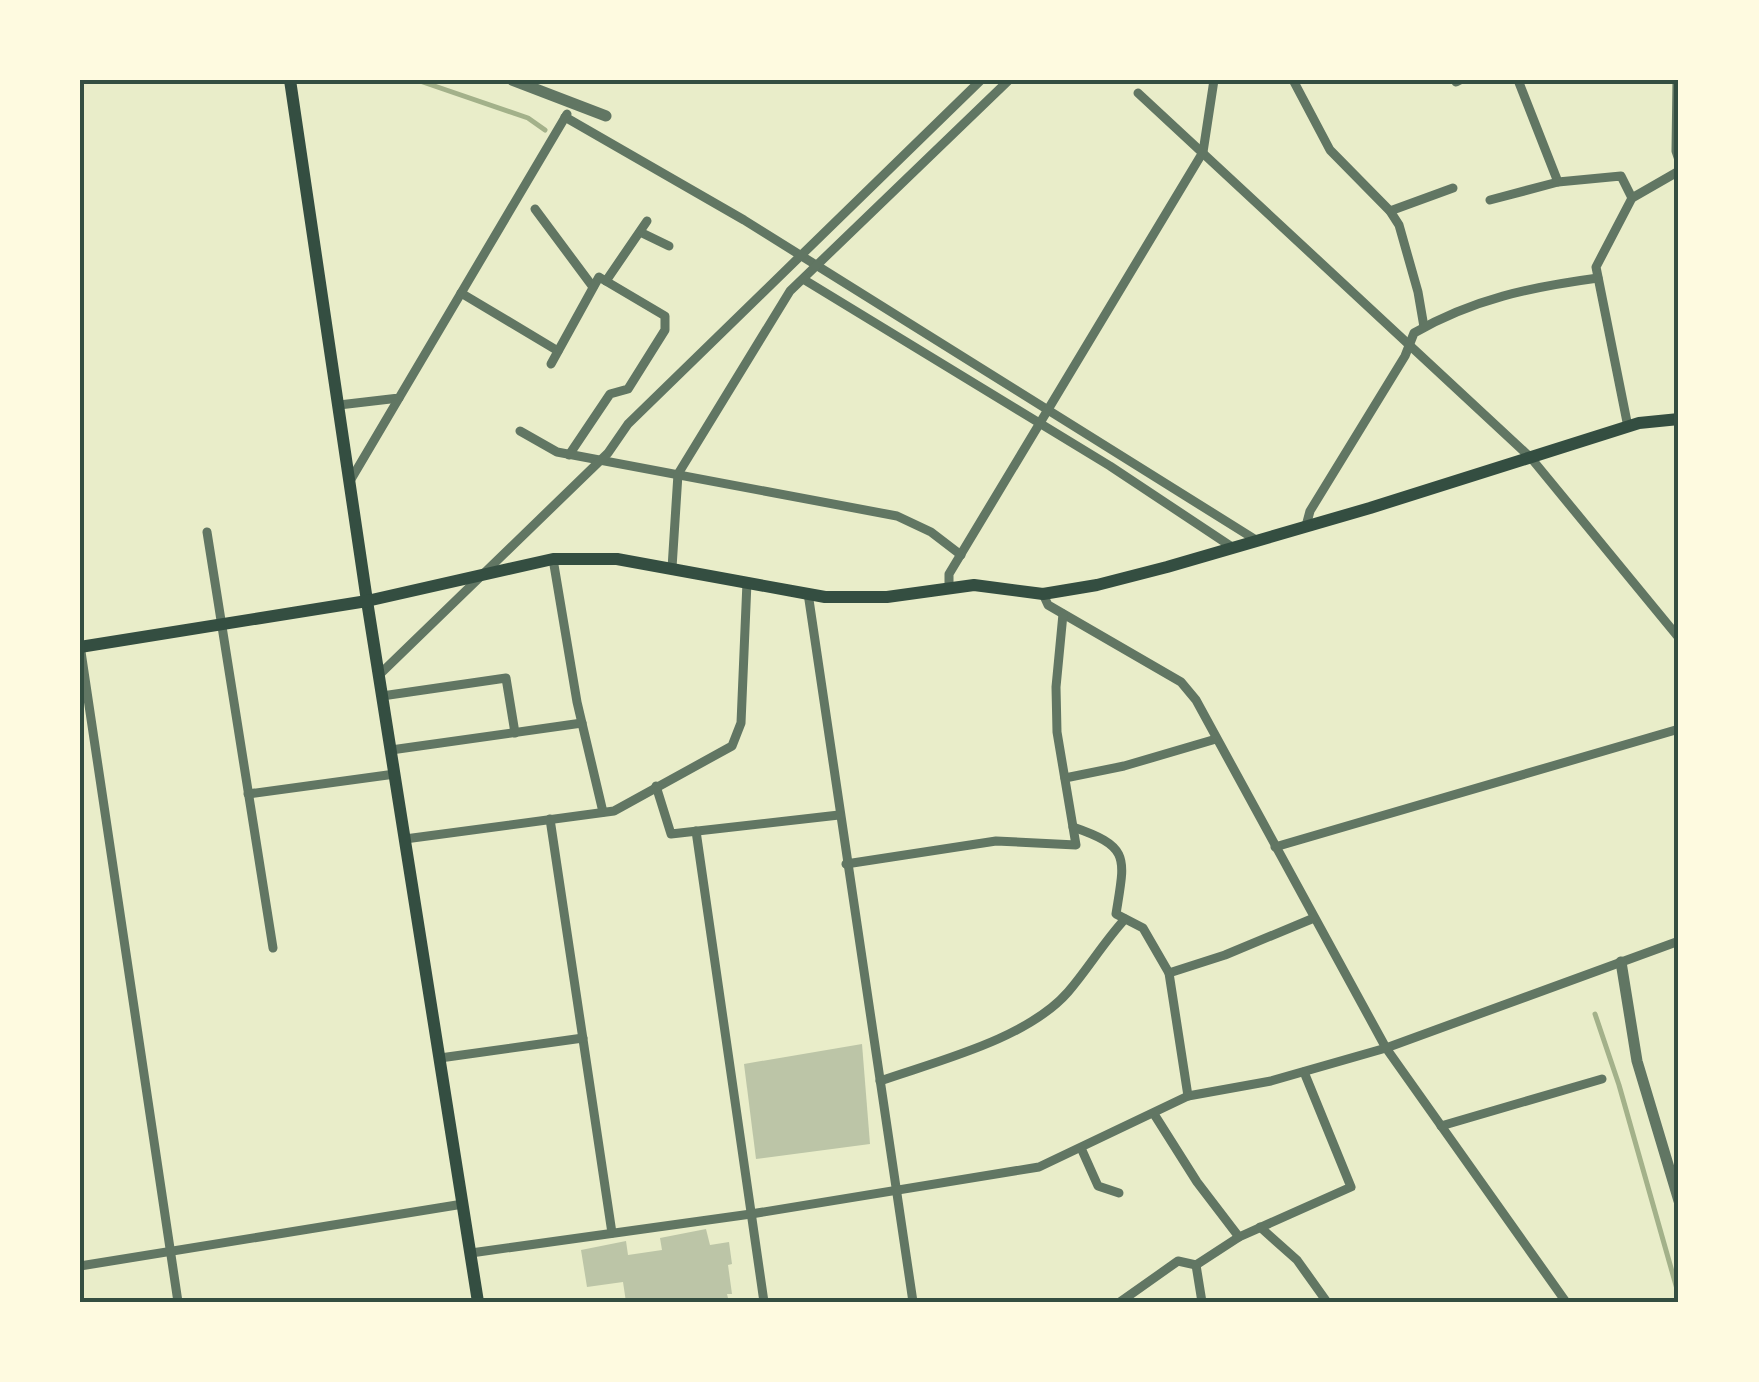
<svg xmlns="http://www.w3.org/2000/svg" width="1759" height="1382" font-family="'Noto Sans',sans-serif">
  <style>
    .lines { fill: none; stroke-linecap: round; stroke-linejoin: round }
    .stream { stroke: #a3b18a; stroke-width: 5 }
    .building { fill: #bcc5a7 }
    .minor { stroke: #617663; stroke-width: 9 }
    .tertiary { stroke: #617663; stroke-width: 11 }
    .secondary { stroke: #344e41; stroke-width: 12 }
    .neatline { fill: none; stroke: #344e41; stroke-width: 4 }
  </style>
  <rect width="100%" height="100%" fill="#e9edc9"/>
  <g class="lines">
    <g class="stream">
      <polyline points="417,80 528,118 545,130"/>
      <polyline points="1595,1014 1619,1085 1679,1296"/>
    </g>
  </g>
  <g class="building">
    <polygon points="862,1044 870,1144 756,1159 744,1064"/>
    <polygon points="706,1229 710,1245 729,1242 732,1264 728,1265 732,1294 727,1294 729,1302 626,1302 623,1282 587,1287 581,1250 626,1241 628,1255 662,1250 660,1238"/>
  </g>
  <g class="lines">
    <g class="minor">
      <polyline points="1293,80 1330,150 1390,211 1399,225 1418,292 1424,327"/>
      <polyline points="1518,80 1558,182 1621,176 1632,198"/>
      <polyline points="1677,80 1676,151 1679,160"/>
      <polyline points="1456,82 1460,80"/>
      <polyline points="1138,93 1531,458 1679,638"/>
      <polyline points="565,117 744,220 1256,540"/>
      <polyline points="1490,200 1558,182"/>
      <polyline points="535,209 593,287"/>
      <polyline points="1390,211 1453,188"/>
      <polyline points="640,232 669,246"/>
      <polyline points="803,279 1110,466 1232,547"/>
      <polyline points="606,281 647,221"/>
      <polyline points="461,293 558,351"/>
      <polyline points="551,364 599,277 665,316 665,330 628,389 610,394 569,455"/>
      <polyline points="339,405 399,398 567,114"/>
      <polyline points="1628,427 1596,267 1632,198 1679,171"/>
      <polyline points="520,431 557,452 897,516 931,532 961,555"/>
      <polyline points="350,481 399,398"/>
      <path d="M1306,526L1310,511L1405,356L1414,333C1473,299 1531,287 1598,278"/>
      <polyline points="207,532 273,948"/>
      <polyline points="553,559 577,702 603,812"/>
      <polyline points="672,568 678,474 790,291 1009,80"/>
      <polyline points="949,586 949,574 1203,152 1214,80"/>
      <polyline points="808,593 913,1302"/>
      <polyline points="1043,594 1048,605 1181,682 1196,700 1386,1048 1566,1302"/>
      <polyline points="80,645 178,1302"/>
      <polyline points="379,675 608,453 628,424 981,80"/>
      <polyline points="382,696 506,678 515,733"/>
      <polyline points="391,750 582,723"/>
      <polyline points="1065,778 1124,766 1216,739"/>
      <polyline points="656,786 671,834 839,815"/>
      <polyline points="248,794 395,774"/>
      <polyline points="550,819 612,1233"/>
      <path d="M1073,827C1131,847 1125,857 1116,914L1143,928L1169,973L1188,1096"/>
      <polyline points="696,831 764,1302"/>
      <polyline points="405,839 614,811 732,746 741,723 747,582"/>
      <polyline points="1275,847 1679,729"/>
      <polyline points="846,864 996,841 1076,845 1057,732 1056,687 1063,614"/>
      <polyline points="1169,973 1225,955 1314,918"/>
      <polyline points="440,1058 583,1038"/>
      <path d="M880,1081C937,1061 1027,1039 1068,992C1088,969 1103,943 1125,919"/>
      <polyline points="1154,1114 1197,1182 1239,1237"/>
      <polyline points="1441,1126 1602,1079"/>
      <polyline points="1081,1148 1098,1186 1119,1193"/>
      <polyline points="1260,1227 1297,1260 1327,1302"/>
      <polyline points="471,1253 751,1214 1039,1167 1188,1096 1271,1081 1386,1048 1679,941"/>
      <polyline points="80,1266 463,1204"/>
      <polyline points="1120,1302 1178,1261 1196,1265"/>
      <polyline points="1202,1302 1196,1265 1239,1237 1351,1187 1304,1072"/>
    </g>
    <g class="tertiary">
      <polyline points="512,80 606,116"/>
      <polyline points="1621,962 1637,1061 1679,1201"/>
    </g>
    <g class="secondary">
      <polyline points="290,80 367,601 478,1302"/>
      <polyline points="80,647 367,601 553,559 617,559 825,597 887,597 974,585 1043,594 1097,585 1167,567 1370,508 1639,423 1679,419"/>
    </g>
  </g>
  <rect width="1759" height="1382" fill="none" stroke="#fefae0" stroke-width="165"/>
  <rect x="82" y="82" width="1594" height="1218" class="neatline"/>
</svg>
